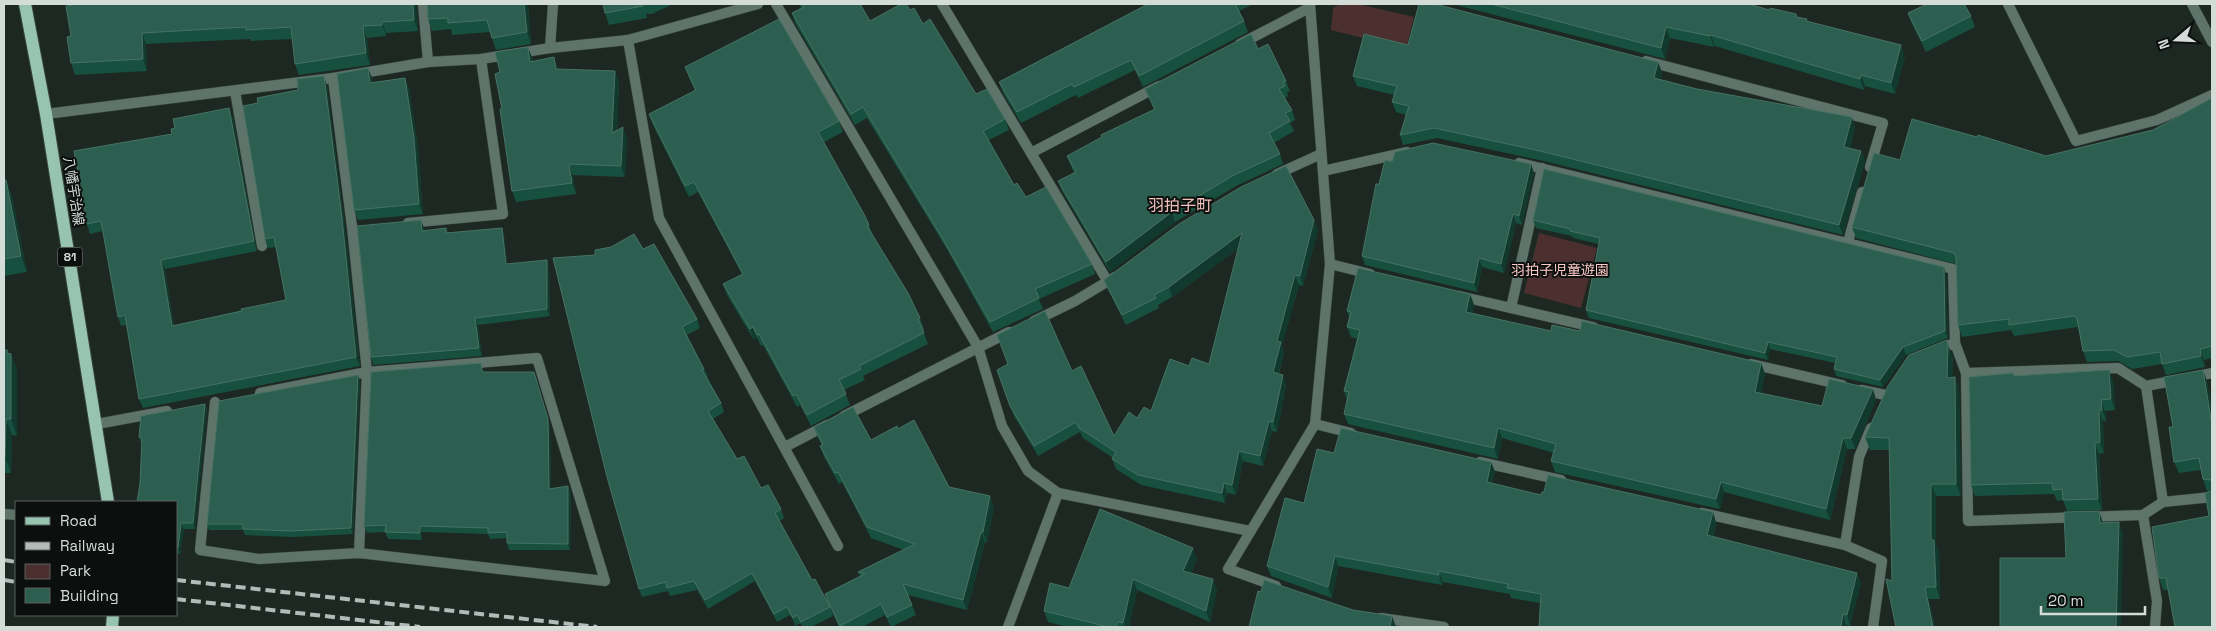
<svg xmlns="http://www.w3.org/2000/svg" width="2216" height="631" font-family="'Space Grotesk','Noto Sans JP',sans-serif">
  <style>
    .green { fill: #4c302f }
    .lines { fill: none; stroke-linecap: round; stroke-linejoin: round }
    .service-casing { stroke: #3a4540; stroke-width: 11 }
    .minor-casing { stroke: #3a4540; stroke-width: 11 }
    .primary-casing { stroke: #3a4540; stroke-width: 14 }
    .service { stroke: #5e746b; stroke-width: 10 }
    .minor { stroke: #5e746b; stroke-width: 10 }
    .primary { stroke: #96c4b1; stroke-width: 12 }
    .rail { stroke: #b2bbb7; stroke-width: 4; stroke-dasharray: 10 5; stroke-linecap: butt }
    .wall { fill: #18503f }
    .shaded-wall { fill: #12392d }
    .building { fill: #2c5f4f; stroke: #477264 }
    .labels { text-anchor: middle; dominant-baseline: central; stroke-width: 4; stroke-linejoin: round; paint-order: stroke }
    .shield { fill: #0b0f0d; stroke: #989e9b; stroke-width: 1 }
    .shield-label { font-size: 12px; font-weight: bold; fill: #d4dcd8 }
    .street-label { font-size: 14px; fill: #d4dcd8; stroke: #0b0f0d }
    .park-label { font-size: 14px; fill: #fac8c5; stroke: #0b0f0d }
    .quarter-label { font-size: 16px; fill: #f5c1bd; stroke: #0b0f0d }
  </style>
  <rect width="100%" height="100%" fill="#1d2823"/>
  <g class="green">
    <polygon points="1340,4 1358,4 1414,17 1406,49 1331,30 1333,8"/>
    <polygon points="1539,233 1597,248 1581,308 1524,293"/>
  </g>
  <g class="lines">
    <defs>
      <g id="service">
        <polyline points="1519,163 1953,269 1955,343"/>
        <polyline points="1323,171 1407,152"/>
      </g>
      <g id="minor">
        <polyline points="423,4 428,62"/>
        <polyline points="776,4 978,347 1002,426 1028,471 1058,493 1250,531"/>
        <polyline points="942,4 1108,282"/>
        <polyline points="1310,4 1330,264 1315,424 1351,433"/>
        <polyline points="2008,4 2076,141 2157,120 2212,95"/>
        <polyline points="2192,4 2212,42"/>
        <polyline points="628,40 659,218 838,546"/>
        <polyline points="1240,44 1309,8"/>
        <polyline points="550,48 553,4"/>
        <polyline points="1646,61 1883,123 1870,167"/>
        <polyline points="235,91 262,246"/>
        <polyline points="46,114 333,78 428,62 481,59 550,48 628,40 758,4"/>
        <polyline points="1031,153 1159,86"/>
        <polyline points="1277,174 1321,154"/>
        <polyline points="408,223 503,214 481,59"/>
        <polyline points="1848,242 1862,192"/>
        <polyline points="1330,264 1370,274"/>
        <polyline points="1459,296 1593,327"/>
        <polyline points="1511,308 1542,168"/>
        <polyline points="1034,321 1075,301 1115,277"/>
        <polyline points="1936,350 1955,343 1966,373 1968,521 2143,515 2163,502 2212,497"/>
        <polyline points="1751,364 1842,385"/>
        <polyline points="1966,373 2118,368 2146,386 2177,380"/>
        <polyline points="2194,377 2212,373"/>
        <polyline points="2146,386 2163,502"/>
        <polyline points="1861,390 1886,395"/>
        <polyline points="260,393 367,372 352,227 333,78"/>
        <polyline points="215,402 200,550 259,559 359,553 367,372 537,358 605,581 359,553"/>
        <polyline points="844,416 1009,332"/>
        <polyline points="97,424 167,411"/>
        <polyline points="785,447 827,425"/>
        <polyline points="1480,462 1561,480"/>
        <polyline points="1702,513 1845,545 1859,457 1871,428"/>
        <polyline points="4,514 16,515"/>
        <polyline points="2143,515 2157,601 2155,627"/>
        <polyline points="1845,545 1882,561 1873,627"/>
        <polyline points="1276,586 1228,569 1315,424"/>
        <polyline points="1381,618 1444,627"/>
        <polyline points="1008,627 1058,493"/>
      </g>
      <g id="primary">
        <polyline points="25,4 46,114 108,502"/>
        <polyline points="112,627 113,615"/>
      </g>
    </defs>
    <use href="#service" class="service-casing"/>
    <use href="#minor" class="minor-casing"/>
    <use href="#primary" class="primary-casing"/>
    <use href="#service" class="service"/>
    <use href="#minor" class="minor"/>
    <use href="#primary" class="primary"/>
    <g class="rail">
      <polyline points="4,560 16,562"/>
      <polyline points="4,580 16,582"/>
      <polyline points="176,580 597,627"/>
      <polyline points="176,599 420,627"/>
    </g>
  </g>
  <g class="wall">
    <polygon points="416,4 418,31 386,33 386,36 367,38 370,65 299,75 295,64 292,39 251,41 250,39 146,44 147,71 75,75 71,63 73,5"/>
    <polygon points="528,4 531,44 496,50 490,32 452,35 451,29 432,31 428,19"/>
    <polygon points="603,4 673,4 652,14 646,14 647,18 609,25 605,13"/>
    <polygon points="799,4 860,4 870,21 910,10 923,24 976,94 1005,119 1009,130 989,140 1014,185 1026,197 1092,264 1095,274 1039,299 1043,309 993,332 948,251 867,118 855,125 795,23 792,13 801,8"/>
    <polygon points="1148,4 1253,4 1239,11 1244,21 1248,32 1143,87 1135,70 1078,98 1076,95 1021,123 1003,93 999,82"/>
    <polygon points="1452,4 1749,4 1769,10 1796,14 1798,17 1807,19 1807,21 1905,56 1895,94 1865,86 1864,90 1715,46 1714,47 1670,38 1665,59"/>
    <polygon points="1922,4 1964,4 1971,16 1975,27 1926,52 1912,24 1908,13 1923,6"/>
    <polygon points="1408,45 1662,72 1660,80 1855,127 1850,149 1861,151 1865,161 1843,235 1544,161 1437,138 1403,145 1400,135 1406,115 1396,112 1392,102 1394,95 1357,86 1353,76"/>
    <polygon points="528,47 532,58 533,61 558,69 615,71 619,82 617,130 627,138 625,177 573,175 576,194 516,202 512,191 500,72"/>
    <polygon points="1258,49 1286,81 1290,91 1287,92 1288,96 1285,98 1292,110 1295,120 1290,123 1294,131 1274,143 1280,154 1283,164 1238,185 1175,222 1110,272 1062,191 1058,181 1074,173 1071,166 1067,156 1154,110 1145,89"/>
    <polygon points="685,67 839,121 843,132 824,142 869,225 873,236 920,318 924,329 923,330 928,344 863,376 865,380 844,390 850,405 811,426 800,405 797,407 763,345 761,346 757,338 754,340 727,295 723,284 742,274 698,192 689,197 653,125 649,114 695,91 689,78"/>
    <polygon points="368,68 372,78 373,83 405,78 409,88 418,148 423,214 358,220 354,210"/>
    <polygon points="327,86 345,228 360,366 143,408 139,399 126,325 121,326 118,317 103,231 90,234 87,224 172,134 233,118 257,251 165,269 174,326 286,300 276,247 268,248 265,239"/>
    <polygon points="2212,99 2212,358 2204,360 2205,367 2166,375 2162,364 2132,369 2118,361 2087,362 2083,351 2078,327 2014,336 2011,330 1962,337 1958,325 1956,264 1856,238 1852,227 1900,160 2046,156 2153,130"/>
    <polygon points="1392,162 1531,164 1534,173 1522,225 1516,223 1504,273 1482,267 1477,292 1365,265 1362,256 1379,184"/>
    <polygon points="4,180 12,196 27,272 4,276"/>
    <polygon points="421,220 424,231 446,228 448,233 502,228 504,235 507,264 549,267 550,316 478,325 482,356 373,365 371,357"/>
    <polygon points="1533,220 1946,274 1948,338 1906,355 1883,387 1836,376 1834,369 1835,363 1770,349 1768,360 1589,318 1586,310 1599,244 1573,238 1572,236 1536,228"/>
    <polygon points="1318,230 1303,286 1299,285 1282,345 1284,352 1279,374 1286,385 1277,432 1272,431 1263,466 1243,461 1236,495 1227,493 1225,503 1141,485 1116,469 1112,459 1113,458 1083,438 1080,432 1038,456 1014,416 997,370 1072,371 1114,436 1137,418 1151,411 1189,366 1209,364 1238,249 1172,297 1158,305 1159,308 1126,325 1108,290 1104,280"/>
    <polygon points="643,249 697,319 700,328 687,335 708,377 707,377 721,403 724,412 713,419 737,459 761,488 781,509 784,518 779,521 812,580 828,604 825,594 860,576 858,572 904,550 871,538 842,482 839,484 824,457 820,446 822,445 818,438 814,427 871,440 898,429 949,487 990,496 994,507 987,543 985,542 967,610 908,595 916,615 891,627 885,615 862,627 839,627 831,610 833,616 811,627 803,627 800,623 796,626 790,615 777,622 755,581 708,609 697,590 670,596 668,591 642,597 639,589 595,255"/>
    <polygon points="1470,294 1474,305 1472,313 1551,331 1580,331 1761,363 1765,374 1761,393 1822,406 1873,389 1876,400 1855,449 1847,449 1830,520 1724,492 1720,509 1555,472 1551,461 1554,453 1502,438 1498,459 1348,424 1344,414 1347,400 1344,391 1357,339 1351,337 1347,327 1349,317 1347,311"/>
    <polygon points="4,327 5,330 5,350 7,350 8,354 11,354 17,370 17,436 12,435 11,473 4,473"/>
    <polygon points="1953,357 1952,377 1955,377 1959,389 1961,496 1936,496 1936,544 1939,552 1940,599 1929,599 1892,581 1889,450 1870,450 1865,437"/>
    <polygon points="483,369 484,372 550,426 551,488 571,492 570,550 509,550 507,543 507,538 490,539 488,534 422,532 422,540 388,539 385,532 367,533 364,526"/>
    <polygon points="2109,370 2113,381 2115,410 2105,411 2106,421 2103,421 2104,453 2099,454 2102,510 2067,511 2063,500 2057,501 2054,494 1975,496 1971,485 2014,376"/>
    <polygon points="360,380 353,534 293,537 245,535 243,530 209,530 207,524"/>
    <polygon points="2207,381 2212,411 2212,627 2168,590 2163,590 2159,578 2209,516 2212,491 2207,491 2203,479 2201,470 2179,473 2174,462 2173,427"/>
    <polygon points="205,404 207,410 195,529 184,529 180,554 176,554 176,502 140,484 142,443 141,443 139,437"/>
    <polygon points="1334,453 1491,462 1495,472 1492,483 1541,495 1713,512 1716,523 1713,537 1861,583 1850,626 1846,625 1846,627 1539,627 1540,603 1511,598 1510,594 1443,582 1442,585 1338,566 1332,598 1271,576 1267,566 1304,503"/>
    <polygon points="1197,559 1191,573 1217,590 1210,622 1137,590 1129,627 1068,627 1048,622 1044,611 1069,588"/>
  </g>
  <g class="shaded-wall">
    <polygon points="413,4 416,4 418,31 414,20"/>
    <polygon points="524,4 528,4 531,44 527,32"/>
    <polygon points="382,22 386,33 386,36 382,25"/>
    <polygon points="363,26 367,38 370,65 366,53"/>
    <polygon points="1666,27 1670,38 1665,59 1661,48"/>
    <polygon points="142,33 146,44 147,71 143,59"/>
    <polygon points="1711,35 1715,46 1714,47 1710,36"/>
    <polygon points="1901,45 1905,56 1895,94 1891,83"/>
    <polygon points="528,47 532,58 534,73 530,62"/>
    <polygon points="554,57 558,68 560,80 556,69"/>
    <polygon points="1658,62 1662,72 1658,88 1654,78"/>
    <polygon points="368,68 372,78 374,93 370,83"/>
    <polygon points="615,71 619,82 616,144 612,133"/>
    <polygon points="1861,75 1865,86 1864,90 1860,79"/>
    <polygon points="324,76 327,86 345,228 360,366 356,357"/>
    <polygon points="405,78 409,88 418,148 423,214 419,204"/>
    <polygon points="229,108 233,118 257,251 254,241"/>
    <polygon points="1852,117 1855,127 1848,157 1844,147"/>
    <polygon points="623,127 627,138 625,177 621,166"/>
    <polygon points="1861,151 1865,161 1843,235 1839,225"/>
    <polygon points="569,164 573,175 576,194 572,183"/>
    <polygon points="1531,164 1534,173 1522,225 1519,216"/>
    <polygon points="6,180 12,196 27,272 21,256"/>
    <polygon points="1172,212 1175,222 1110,272 1106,262"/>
    <polygon points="1513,214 1516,223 1504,273 1501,264"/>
    <polygon points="421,220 424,228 425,238 422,231"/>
    <polygon points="1314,220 1318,230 1303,286 1300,276"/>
    <polygon points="502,228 504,235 508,271 506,264"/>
    <polygon points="1242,233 1246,243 1172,297 1169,287"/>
    <polygon points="1479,258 1482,267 1477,292 1474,283"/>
    <polygon points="161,260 165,269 175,336 172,326"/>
    <polygon points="547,260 549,267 550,316 547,309"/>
    <polygon points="1944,267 1946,274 1948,338 1945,331"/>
    <polygon points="1295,275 1299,285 1282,345 1284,352 1276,383 1273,372 1277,341"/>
    <polygon points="1470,294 1474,305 1470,322 1466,312"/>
    <polygon points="475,318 478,325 482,356 479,348"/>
    <polygon points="4,327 5,330 6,367 4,362"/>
    <polygon points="753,327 757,338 754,340 750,329"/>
    <polygon points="1768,342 1770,349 1768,360 1765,353"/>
    <polygon points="1948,345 1953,357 1952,390 1947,378"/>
    <polygon points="1903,347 1906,355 1883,387 1880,380"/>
    <polygon points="2200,349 2204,360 2205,367 2201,356"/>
    <polygon points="7,350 11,362 11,354 17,370 17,436 11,419"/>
    <polygon points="1761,363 1765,374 1759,402 1755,392"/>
    <polygon points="2109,370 2113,381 2115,410 2111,399"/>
    <polygon points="2203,370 2207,381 2212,411 2212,425"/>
    <polygon points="358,375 360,380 353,534 351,528"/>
    <polygon points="1283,375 1286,385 1277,432 1273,422"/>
    <polygon points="1955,377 1959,389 1961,496 1956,484"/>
    <polygon points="536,378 550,426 551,495 549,489"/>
    <polygon points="1873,389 1876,400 1855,449 1851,438"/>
    <polygon points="2101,400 2105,411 2106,421 2102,410"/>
    <polygon points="205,404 207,410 195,529 193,523"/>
    <polygon points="2099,410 2103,421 2104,453 2100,442"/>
    <polygon points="6,419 12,435 11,473 5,457"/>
    <polygon points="1269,421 1272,431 1263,466 1260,456"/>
    <polygon points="1498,428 1502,438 1498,459 1494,448"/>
    <polygon points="1843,438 1847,449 1830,520 1826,509"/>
    <polygon points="2095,443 2099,454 2102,510 2098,499"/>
    <polygon points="1239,451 1243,461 1236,495 1232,485"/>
    <polygon points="1491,462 1495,472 1490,492 1487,482"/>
    <polygon points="1721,482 1724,492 1720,509 1716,499"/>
    <polygon points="1224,483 1227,493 1225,503 1222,493"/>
    <polygon points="1931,484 1936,496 1936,544 1939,552 1940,599 1936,587 1931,540"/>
    <polygon points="568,486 571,492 570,550 568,544"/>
    <polygon points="990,496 994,507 987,543 983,532"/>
    <polygon points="2099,511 2103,523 2100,523"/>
    <polygon points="1713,512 1716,523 1710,545 1707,535"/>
    <polygon points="2119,522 2123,534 2121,627 2116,627"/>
    <polygon points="181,523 184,529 180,554 178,548"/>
    <polygon points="420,526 422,532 422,540 420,533"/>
    <polygon points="981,532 985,542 967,610 963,600"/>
    <polygon points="1193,548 1197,559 1187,582 1183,571"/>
    <polygon points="1335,556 1338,566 1332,598 1328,587"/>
    <polygon points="1439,571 1443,582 1442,585 1439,575"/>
    <polygon points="1857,573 1861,583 1850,626 1847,615"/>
    <polygon points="1133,579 1137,590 1129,627 1125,627 1123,623"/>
    <polygon points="1213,579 1217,590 1210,622 1206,611"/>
    <polygon points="1925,587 1929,599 1935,627 1933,627"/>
    <polygon points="1843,614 1846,625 1846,627 1841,627"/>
    <polygon points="1392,616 1396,627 1390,627"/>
  </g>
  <g class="building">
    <polygon points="72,4 413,4 414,20 382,22 382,25 363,26 366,53 295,64 291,27 246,30 246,27 142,33 143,59 71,63 67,37 71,36 66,6 73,5"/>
    <polygon points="427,4 524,4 527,32 492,38 487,20 448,23 448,18 428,19"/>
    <polygon points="603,4 642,4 643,6 605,13"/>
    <polygon points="802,4 860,4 870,21 901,4 906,4 910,10 914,8 923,24 930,19 976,94 987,89 1005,119 983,131 1014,185 1017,183 1026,197 1046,187 1092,264 1035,289 1039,298 990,322 944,241 863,107 851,114 792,13 804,7"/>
    <polygon points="1148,4 1235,4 1244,21 1139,76 1131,60 1074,87 1072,84 1017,112 999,82"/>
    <polygon points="1419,4 1435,4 1658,62 1654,78 1697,89 1852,117 1844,147 1861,151 1839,225 1540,151 1434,128 1400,135 1409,106 1392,102 1397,86 1353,76 1364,34 1408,45"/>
    <polygon points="1491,4 1749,4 1769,10 1770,8 1796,14 1796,17 1807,19 1806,21 1901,45 1891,83 1861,75 1860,79 1711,35 1710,36 1666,27 1661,48"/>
    <polygon points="1924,4 1964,4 1971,16 1922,41 1908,13 1925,5"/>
    <polygon points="779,19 839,121 818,132 865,216 869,225 867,226 908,293 920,318 918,319 924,333 859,366 861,369 839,380 846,394 807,415 796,394 793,396 759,334 757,335 753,327 750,329 723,284 743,274 694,182 685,186 649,114 696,90 685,67"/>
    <polygon points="1251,34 1258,49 1268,44 1286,81 1283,82 1285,86 1279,89 1292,110 1285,113 1290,121 1269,133 1280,154 1234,175 1172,212 1106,262 1058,181 1076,172 1067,156 1102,137 1101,135 1155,109 1145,89"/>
    <polygon points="528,47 530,62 554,57 556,69 615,71 612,133 623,127 621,166 569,164 572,183 512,191 500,109 502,109 495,74 500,72 495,52"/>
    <polygon points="368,68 370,83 405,78 414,138 419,204 354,210 337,74"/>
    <polygon points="324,76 342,218 356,357 139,399 125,315 118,317 101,221 87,224 74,151 172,134 171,129 175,128 173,119 229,108 254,241 161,260 172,326 242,311 241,309 286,300 274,237 265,239 243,106 258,103 257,98 298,90 297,79"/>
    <polygon points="2212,98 2212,346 2200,349 2201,356 2162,364 2160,352 2127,357 2114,350 2083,351 2077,318 2074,316 2009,325 2009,319 1958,325 1956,257 1954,253 1852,227 1874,153 1900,160 1912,119 1977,137 1978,135 2046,156 2153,130"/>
    <polygon points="1433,143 1531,164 1519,216 1513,214 1501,264 1479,258 1474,283 1362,256 1376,184 1379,184 1385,160 1392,162 1395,152"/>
    <polygon points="1286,166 1314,220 1300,276 1295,275 1277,341 1281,342 1273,372 1283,375 1273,422 1269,421 1260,456 1239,451 1232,485 1224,483 1222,493 1138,475 1112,459 1116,452 1079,428 1076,422 1034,446 1010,406 997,370 1008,364 997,335 1045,311 1072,371 1081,366 1114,436 1129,412 1137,418 1144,407 1151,411 1170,359 1189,366 1192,358 1209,364 1242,233 1169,287 1154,295 1156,298 1122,315 1104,280 1179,224 1241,187"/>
    <polygon points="1544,169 1944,267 1945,331 1903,347 1880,380 1834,369 1837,357 1768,342 1765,353 1586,310 1600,238 1570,231 1570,229 1533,220"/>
    <polygon points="4,180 6,180 21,256 4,259"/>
    <polygon points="421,220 422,231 446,228 446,233 502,228 506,264 547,260 547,309 475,318 479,348 371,357 357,226"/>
    <polygon points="634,234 643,249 654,244 697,319 682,327 704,369 702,370 721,403 708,411 737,459 744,456 761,488 768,485 781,509 775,513 812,580 815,579 830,607 801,622 797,615 793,618 787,607 774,614 752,573 705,600 694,581 667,588 666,582 639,589 607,477 553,258 595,255 595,250 611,247"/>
    <polygon points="1358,268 1470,294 1466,312 1551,331 1552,325 1580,331 1582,321 1761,363 1755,392 1822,406 1829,379 1873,389 1851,438 1843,438 1826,509 1721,482 1716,499 1551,461 1556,444 1498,428 1494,448 1344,414 1349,392 1344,391 1360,330 1347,327 1351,312 1347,311"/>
    <polygon points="1947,340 1948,345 1947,378 1955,377 1956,484 1931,484 1931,540 1934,540 1936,587 1925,587 1933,627 1896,627 1886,579 1892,581 1889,438 1865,437 1888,386 1909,355"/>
    <polygon points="4,350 7,350 7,353 11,354 11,419 6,419 5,457 4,457"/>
    <polygon points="481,363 482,372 534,372 548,419 549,489 568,486 568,544 507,543 507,532 488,533 488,528 420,526 420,533 385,532 386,525 364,526 371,372"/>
    <polygon points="2109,370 2111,399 2101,400 2102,410 2099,410 2100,442 2095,443 2098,499 2063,500 2062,489 2053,490 2052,483 1971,485 1969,377 2013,373 2014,376"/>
    <polygon points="2203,370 2212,425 2212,481 2211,480 2203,479 2199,458 2174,462 2169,427 2173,427 2164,377"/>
    <polygon points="358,375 351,528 291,531 243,529 243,524 207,524 219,401"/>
    <polygon points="205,404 193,523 181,523 178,548 176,548 176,502 137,502 140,484 142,438 139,437 141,416"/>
    <polygon points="853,407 871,440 897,426 898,429 914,420 949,487 990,496 983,532 981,532 963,600 903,584 912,605 887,617 881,604 840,626 825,594 865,574 858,572 915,544 867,527 838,472 835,473 820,446 823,445 814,427"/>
    <polygon points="1341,428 1491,462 1487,482 1541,495 1542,492 1544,492 1548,475 1713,512 1707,535 1857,573 1847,615 1843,614 1841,627 1539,627 1541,594 1507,588 1508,584 1439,571 1439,575 1335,556 1328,587 1267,566 1285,498 1304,503 1317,449 1334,453"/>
    <polygon points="2212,491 2212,627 2175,627 2166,578 2159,578 2152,527 2209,516 2205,493"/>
    <polygon points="1100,509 1193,548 1183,571 1213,579 1206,611 1133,579 1123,623 1118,622 1116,627 1109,627 1044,611 1050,583 1069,588"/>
    <polygon points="2099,511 2100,523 2119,522 2116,627 2000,627 2000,558 2066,558 2064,512"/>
    <polygon points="1264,580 1353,610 1392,616 1390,627 1249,627 1258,591 1261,592"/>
  </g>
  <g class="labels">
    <rect class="shield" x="57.5" y="247.5" width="25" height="19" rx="4"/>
    <g class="shield-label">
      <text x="70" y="257">81</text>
    </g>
    <g class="street-label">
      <text transform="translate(74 191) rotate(81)">八幡宇治線</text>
    </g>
    <g class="park-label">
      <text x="1560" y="270">羽拍子児童遊園</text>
    </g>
    <g class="quarter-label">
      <text x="1180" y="205">羽拍子町</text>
    </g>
  </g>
  <rect width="2216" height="631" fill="none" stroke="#d4dcd8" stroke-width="10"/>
  <rect x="15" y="501" width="162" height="115" fill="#0b0f0d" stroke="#5b615e"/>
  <rect x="25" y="517" width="25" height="8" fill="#96c4b1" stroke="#5b615e"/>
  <text x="60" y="526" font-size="15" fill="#d4dcd8">Road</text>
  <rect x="25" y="542" width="25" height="8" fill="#b2bbb7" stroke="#5b615e"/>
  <text x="60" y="551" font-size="15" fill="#d4dcd8">Railway</text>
  <rect x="25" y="564" width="25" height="15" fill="#4c302f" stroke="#5b615e"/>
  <text x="60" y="576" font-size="15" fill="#d4dcd8">Park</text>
  <rect x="25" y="588" width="25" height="15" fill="#2c5f4f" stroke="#5b615e"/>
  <text x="60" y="601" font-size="15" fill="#d4dcd8">Building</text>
  <g transform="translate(2176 40) rotate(251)" stroke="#0b0f0d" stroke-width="4" paint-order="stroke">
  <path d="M0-4L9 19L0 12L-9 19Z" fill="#d4dcd8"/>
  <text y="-8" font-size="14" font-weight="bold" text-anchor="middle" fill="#d4dcd8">N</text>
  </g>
  <path d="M2041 606v8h104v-8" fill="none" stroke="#d4dcd8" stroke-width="2.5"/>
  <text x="2048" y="606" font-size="15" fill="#d4dcd8" stroke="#0b0f0d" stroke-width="4" paint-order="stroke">20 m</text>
</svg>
